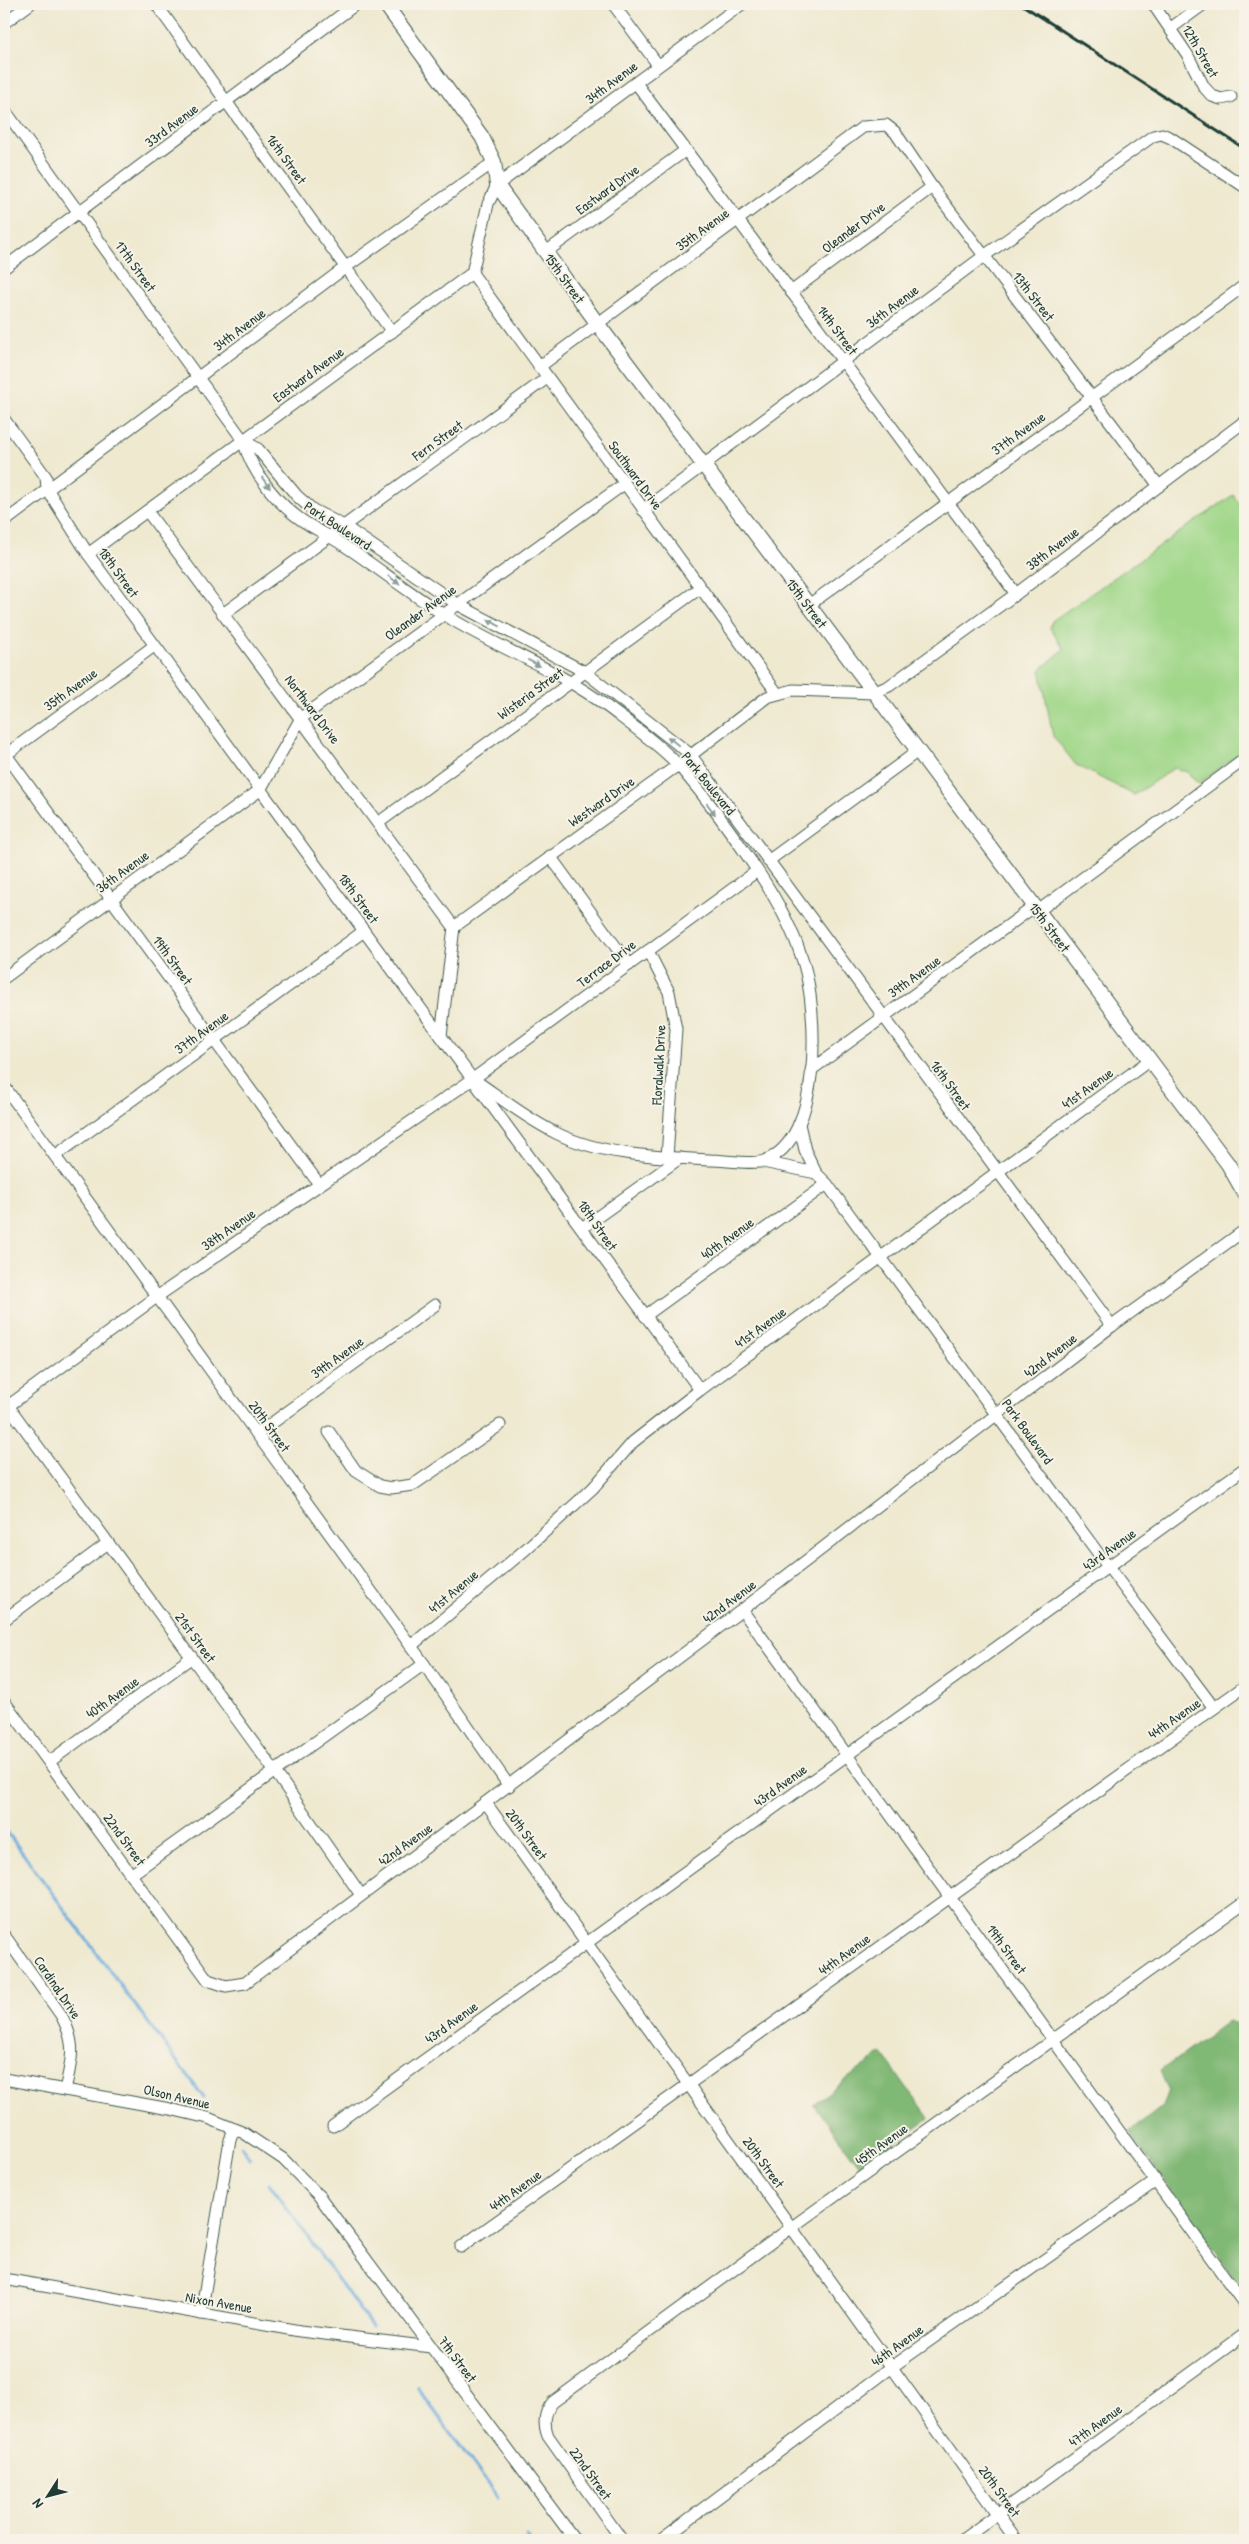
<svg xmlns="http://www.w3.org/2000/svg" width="1249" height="2544" font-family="'Patrick Hand',sans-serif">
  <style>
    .green { fill: #a0d789; stroke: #608a5e }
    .forest { fill: #80b875; stroke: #507a54 }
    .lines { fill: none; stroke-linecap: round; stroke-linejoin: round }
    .stream { stroke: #6aacde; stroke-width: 3 }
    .minor-casing { stroke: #3e574b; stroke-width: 13 }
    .major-casing { stroke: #3e574b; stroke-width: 16 }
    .minor { stroke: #fff; stroke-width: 11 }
    .major { stroke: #fff; stroke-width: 14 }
    .rail { stroke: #1f3d34; stroke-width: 3 }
    .oneway { fill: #8f9e9a }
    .labels { text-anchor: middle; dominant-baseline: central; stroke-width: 4; stroke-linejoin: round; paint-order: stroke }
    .street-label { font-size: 14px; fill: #1f3d34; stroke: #f7f3e8 }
  </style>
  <rect width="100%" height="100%" fill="#f7f3e8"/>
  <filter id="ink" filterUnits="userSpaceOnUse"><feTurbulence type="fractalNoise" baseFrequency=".02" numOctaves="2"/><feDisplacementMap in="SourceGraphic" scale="10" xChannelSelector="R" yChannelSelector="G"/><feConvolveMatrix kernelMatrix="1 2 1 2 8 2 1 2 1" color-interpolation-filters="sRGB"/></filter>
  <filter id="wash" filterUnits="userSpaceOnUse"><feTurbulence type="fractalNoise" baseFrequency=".0096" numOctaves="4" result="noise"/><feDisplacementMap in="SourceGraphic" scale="20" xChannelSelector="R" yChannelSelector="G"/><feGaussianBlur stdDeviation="1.12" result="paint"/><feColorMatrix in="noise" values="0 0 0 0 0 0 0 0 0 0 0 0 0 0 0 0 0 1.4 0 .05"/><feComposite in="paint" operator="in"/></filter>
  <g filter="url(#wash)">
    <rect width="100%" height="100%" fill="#efe9d0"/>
    <polygon class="green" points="1233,495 1245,511 1245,749 1198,784 1187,772 1174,768 1134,795 1076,765 1053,736 1040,670 1064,649 1050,628 1052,621"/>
    <g class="forest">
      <polygon points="1228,2021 1240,2025 1245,2032 1245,2293 1129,2132 1162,2107 1168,2090 1160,2071"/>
      <polygon points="882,2053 929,2118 860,2167 813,2104"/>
    </g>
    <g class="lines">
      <g class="stream">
        <polyline points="4,1828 204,2098"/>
        <polyline points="241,2146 250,2159"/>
        <polyline points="269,2183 372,2327"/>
        <polyline points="417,2387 498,2498"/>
        <polyline points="527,2537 530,2540"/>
      </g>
    </g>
  </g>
  <g filter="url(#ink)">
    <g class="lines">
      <defs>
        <g id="minor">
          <polyline points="156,4 392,332"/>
          <polyline points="613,4 658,65"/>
          <polyline points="1153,4 1187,54 1204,87 1212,96 1221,99 1231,97"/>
          <polyline points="4,23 30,4"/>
          <polyline points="1171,28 1204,4"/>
          <polyline points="636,83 1016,594"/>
          <path d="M4,109L243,440C252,474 281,509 311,526C325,534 338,541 351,550C382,571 411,594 443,614C497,648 558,669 609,708C630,724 664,748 680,767C708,800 735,837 759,873C777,900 793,930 803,961C818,1010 824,1139 764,1161C753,1165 724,1160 711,1160C661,1157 602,1156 556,1133C527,1119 501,1098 473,1079"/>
          <polyline points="546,252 686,150"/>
          <polyline points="4,268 356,4"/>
          <polyline points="472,273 777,693"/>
          <polyline points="791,292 932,187"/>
          <polyline points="539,367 863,127 886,125 895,132 932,187 1159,486"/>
          <polyline points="4,419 46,477 47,489 88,554 700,1390"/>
          <polyline points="243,440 258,449 297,496 313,510 344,526 457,604 585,672 690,754 1112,1326"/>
          <polyline points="643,510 984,256 1153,136 1162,134 1171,138 1245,187"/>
          <polyline points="147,511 454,927"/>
          <polyline points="4,522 346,267 494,162"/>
          <polyline points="88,554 472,273 488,204 497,185 742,4"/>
          <polyline points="809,605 1245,285"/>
          <polyline points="223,614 547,378"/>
          <polyline points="4,752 319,1184"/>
          <polyline points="4,756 154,646"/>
          <polyline points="378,823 700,588"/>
          <polyline points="550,856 629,965"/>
          <polyline points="768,861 918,751"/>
          <polyline points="1038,911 1245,759"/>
          <polyline points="648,951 669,992 676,1029 667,1157"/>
          <polyline points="4,978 260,790 301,718 624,484"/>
          <polyline points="441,1036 454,927 678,765 767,697 793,690 873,693 889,686 1016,594 1245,421"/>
          <polyline points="811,1070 1035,906"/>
          <polyline points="4,1086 424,1664 509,1786"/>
          <polyline points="799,1124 805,1150 816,1173"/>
          <polyline points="55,1156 364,931"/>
          <polyline points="763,1162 816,1173 827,1184 1109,1568 1214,1708"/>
          <polyline points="582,1228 680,1158"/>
          <polyline points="645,1316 827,1184"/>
          <polyline points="4,1400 276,1773 361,1895"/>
          <polyline points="4,1409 158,1296 473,1079 757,871"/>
          <polyline points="329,1432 356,1471 380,1486 391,1488 413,1485 500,1425"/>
          <polyline points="257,1434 435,1305"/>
          <polyline points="742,1610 1245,2305"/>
          <polyline points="4,1620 108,1543"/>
          <polyline points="411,1646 526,1549 593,1488 633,1442 700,1390 1150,1060"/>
          <polyline points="4,1701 208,1980 226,1986 245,1983 742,1610 1112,1326 1245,1230"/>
          <polyline points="49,1762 192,1657"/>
          <polyline points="486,1803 1016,2540"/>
          <polyline points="132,1874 424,1664"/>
          <path d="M4,1935L61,2015C77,2044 72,2059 65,2090"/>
          <polyline points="4,2079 170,2109 208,2118 244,2133 283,2159 319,2196 575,2540"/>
          <polyline points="333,2126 1245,1468"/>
          <polyline points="461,2247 1245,1686"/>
          <polyline points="4,2279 300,2331 431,2347"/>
          <polyline points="201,2314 230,2140 234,2129"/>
          <path d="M622,2540L548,2436C543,2423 544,2412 553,2402L792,2227L1245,1902"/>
          <polyline points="661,2540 892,2367 1156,2181"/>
          <polyline points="962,2540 1245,2334"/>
        </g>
        <polyline id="major" points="385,4 482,137 494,162 497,185 597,323 1228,1164 1245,1194"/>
      </defs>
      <use href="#minor" class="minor-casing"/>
      <use href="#major" class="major-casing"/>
      <use href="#minor" class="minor"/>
      <use href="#major" class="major"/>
      <polyline class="rail" points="1021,4 1245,149"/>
    </g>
    <defs><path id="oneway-solid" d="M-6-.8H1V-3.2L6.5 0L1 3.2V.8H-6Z" transform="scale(1.25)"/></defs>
    <g class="oneway">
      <use href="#oneway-solid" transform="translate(266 483) rotate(54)"/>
      <use href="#oneway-solid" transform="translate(394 580) rotate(35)"/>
      <use href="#oneway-solid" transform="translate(494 623) rotate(-152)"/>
      <use href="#oneway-solid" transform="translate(534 663) rotate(27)"/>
      <use href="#oneway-solid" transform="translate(673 741) rotate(-141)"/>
      <use href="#oneway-solid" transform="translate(711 809) rotate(53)"/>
    </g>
  </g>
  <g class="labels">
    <g class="street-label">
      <text transform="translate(1201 51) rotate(60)">12th Street</text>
      <text transform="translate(611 82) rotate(-37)">34th Avenue</text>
      <text transform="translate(171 125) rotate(-37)">33rd Avenue</text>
      <text transform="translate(287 159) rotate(54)">16th Street</text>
      <text transform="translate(607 189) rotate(-36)">Eastward Drive</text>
      <text transform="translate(853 227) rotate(-37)">Oleander Drive</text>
      <text transform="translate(702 229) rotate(-36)">35th Avenue</text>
      <text transform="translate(136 266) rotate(54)">17th Street</text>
      <text transform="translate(565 278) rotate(54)">15th Street</text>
      <text transform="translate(1034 296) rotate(52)">13th Street</text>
      <text transform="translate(892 306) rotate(-37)">36th Avenue</text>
      <text transform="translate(239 329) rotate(-37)">34th Avenue</text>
      <text transform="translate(838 330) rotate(53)">14th Street</text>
      <text transform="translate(308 374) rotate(-36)">Eastward Avenue</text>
      <text transform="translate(1018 433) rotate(-36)">37th Avenue</text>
      <text transform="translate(437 440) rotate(-36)">Fern Street</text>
      <text transform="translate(636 475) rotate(54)">Southward Drive</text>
      <text transform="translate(338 525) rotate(33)">Park Boulevard</text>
      <text transform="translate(1052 548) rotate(-37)">38th Avenue</text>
      <text transform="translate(119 572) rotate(54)">18th Street</text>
      <text transform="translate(807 603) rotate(53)">15th Street</text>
      <text transform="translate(420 612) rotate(-36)">Oleander Avenue</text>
      <text transform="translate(70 689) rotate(-36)">35th Avenue</text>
      <text transform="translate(530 693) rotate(-36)">Wisteria Street</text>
      <text transform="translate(313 709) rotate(53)">Northward Drive</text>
      <text transform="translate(709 783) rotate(51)">Park Boulevard</text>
      <text transform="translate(601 801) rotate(-35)">Westward Drive</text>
      <text transform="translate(122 871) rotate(-36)">36th Avenue</text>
      <text transform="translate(359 898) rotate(54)">18th Street</text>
      <text transform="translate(1050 927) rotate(53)">15th Street</text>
      <text transform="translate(173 960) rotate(54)">19th Street</text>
      <text transform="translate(606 963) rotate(-37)">Terrace Drive</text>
      <text transform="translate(914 976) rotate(-36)">39th Avenue</text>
      <text transform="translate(201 1032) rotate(-36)">37th Avenue</text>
      <text transform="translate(658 1065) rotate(-87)">Floralwalk Drive</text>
      <text transform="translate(951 1085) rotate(54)">16th Street</text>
      <text transform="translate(1087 1088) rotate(-36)">41st Avenue</text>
      <text transform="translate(598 1225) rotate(55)">18th Street</text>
      <text transform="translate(228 1229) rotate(-35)">38th Avenue</text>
      <text transform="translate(727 1238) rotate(-36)">40th Avenue</text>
      <text transform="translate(760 1327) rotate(-36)">41st Avenue</text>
      <text transform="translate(1050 1355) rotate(-38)">42nd Avenue</text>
      <text transform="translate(337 1357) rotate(-36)">39th Avenue</text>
      <text transform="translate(270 1426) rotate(54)">20th Street</text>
      <text transform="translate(1028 1431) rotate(54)">Park Boulevard</text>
      <text transform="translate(1109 1549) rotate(-36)">43rd Avenue</text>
      <text transform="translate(453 1591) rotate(-40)">41st Avenue</text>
      <text transform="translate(729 1601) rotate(-37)">42nd Avenue</text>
      <text transform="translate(196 1637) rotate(54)">21st Street</text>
      <text transform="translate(112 1697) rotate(-36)">40th Avenue</text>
      <text transform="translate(1174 1718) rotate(-35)">44th Avenue</text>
      <text transform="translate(780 1785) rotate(-36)">43rd Avenue</text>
      <text transform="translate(527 1834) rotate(54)">20th Street</text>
      <text transform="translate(125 1839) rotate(54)">22nd Street</text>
      <text transform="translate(405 1844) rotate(-36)">42nd Avenue</text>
      <text transform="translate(1007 1949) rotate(54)">19th Street</text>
      <text transform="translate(844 1954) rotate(-36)">44th Avenue</text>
      <text transform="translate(58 1987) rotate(56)">Cardinal Drive</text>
      <text transform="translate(451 2022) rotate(-36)">43rd Avenue</text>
      <text transform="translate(177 2096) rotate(13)">Olson Avenue</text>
      <text transform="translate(881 2144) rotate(-36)">45th Avenue</text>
      <text transform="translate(764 2162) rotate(54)">20th Street</text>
      <text transform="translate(515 2190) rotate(-36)">44th Avenue</text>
      <text transform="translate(219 2302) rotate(10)">Nixon Avenue</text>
      <text transform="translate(897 2345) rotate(-36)">46th Avenue</text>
      <text transform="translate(458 2359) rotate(53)">7th Street</text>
      <text transform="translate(1095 2425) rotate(-36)">47th Avenue</text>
      <text transform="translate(591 2473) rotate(54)">22nd Street</text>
      <text transform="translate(1000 2491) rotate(54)">20th Street</text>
    </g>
  </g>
  <rect width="1249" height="2544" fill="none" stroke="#f7f3e8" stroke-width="20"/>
  <g transform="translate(48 2496) rotate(234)" stroke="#f7f3e8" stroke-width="4" paint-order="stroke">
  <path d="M0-4L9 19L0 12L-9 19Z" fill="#1f3d34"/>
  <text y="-8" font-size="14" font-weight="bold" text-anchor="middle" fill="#1f3d34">N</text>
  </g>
</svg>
